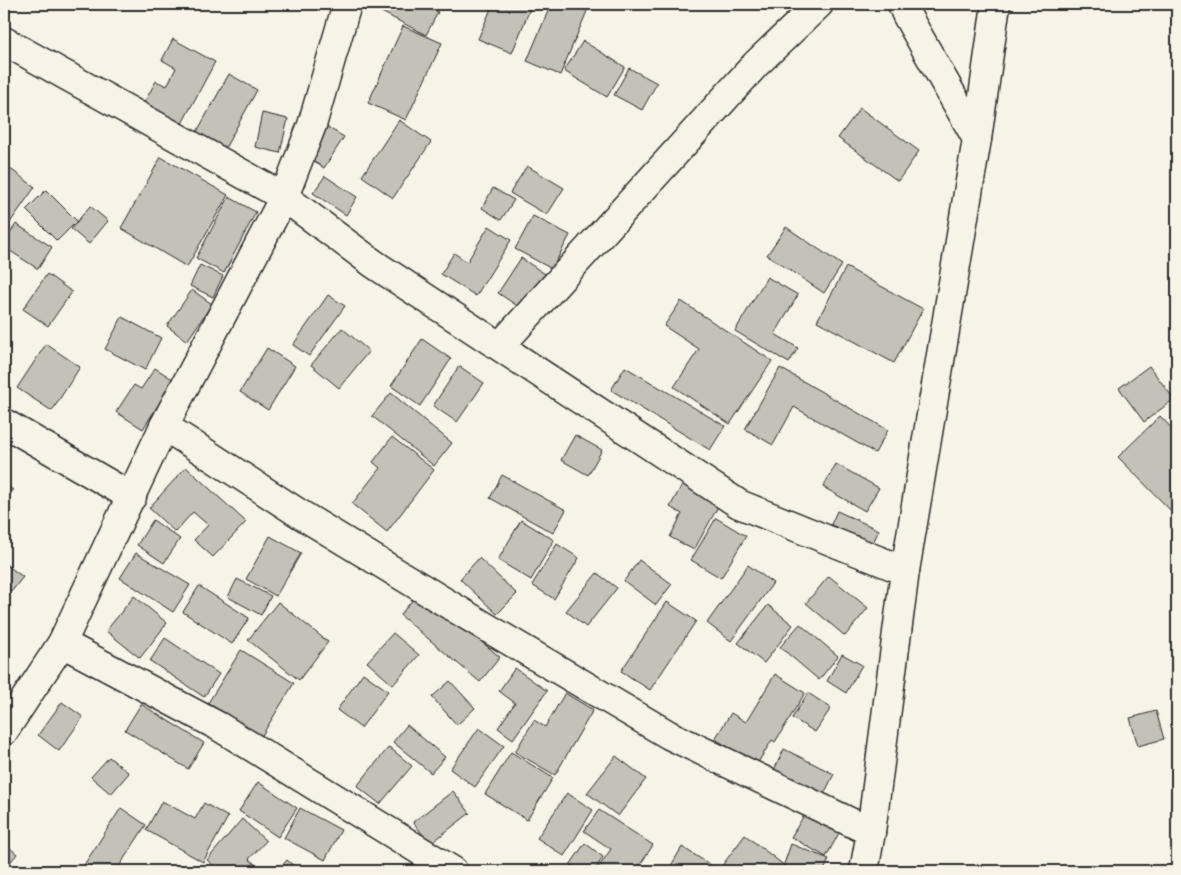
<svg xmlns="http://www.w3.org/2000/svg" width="1181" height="875" font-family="'Patrick Hand',sans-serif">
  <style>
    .building { fill: #c4c1b9; stroke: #2b2b2b }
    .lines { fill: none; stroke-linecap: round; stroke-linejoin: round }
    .street-casing { stroke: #2b2b2b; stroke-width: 31 }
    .street { stroke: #f7f3e8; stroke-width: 28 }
  </style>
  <rect width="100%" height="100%" fill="#f7f3e8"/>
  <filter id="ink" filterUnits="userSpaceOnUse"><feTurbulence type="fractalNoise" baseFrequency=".02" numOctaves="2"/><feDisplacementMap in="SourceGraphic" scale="10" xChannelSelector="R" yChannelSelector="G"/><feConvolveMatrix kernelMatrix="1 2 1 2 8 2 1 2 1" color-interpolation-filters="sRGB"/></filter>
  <g filter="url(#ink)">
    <g class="building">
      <polygon points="366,4 423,4 438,12 426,35"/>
      <polygon points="493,4 532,4 512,53 478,39"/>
      <polygon points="551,4 590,4 560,75 527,61"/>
      <polygon points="403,26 442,43 406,120 368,103"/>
      <polygon points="173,39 215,62 178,131 140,110 156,81 167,86 176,68 162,60"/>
      <polygon points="583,41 625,67 607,97 564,71"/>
      <polygon points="629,68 657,83 642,110 614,95"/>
      <polygon points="229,74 257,90 223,152 194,137"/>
      <polygon points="860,108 919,151 898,181 838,138"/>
      <polygon points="262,113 288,119 280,153 255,147"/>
      <polygon points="399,120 431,142 393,198 362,176"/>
      <polygon points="322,124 344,137 324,168 303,155"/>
      <polygon points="161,157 228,195 187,267 121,228"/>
      <polygon points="5,165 35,187 4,231 4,167"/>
      <polygon points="527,166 564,188 547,215 510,193"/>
      <polygon points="325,176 357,197 346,215 313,193"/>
      <polygon points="493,188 514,200 501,220 482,208"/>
      <polygon points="46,190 77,221 57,241 26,210"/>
      <polygon points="229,197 256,212 224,273 196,258"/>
      <polygon points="90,206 108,221 89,244 71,229"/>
      <polygon points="533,216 570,235 552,269 515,249"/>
      <polygon points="16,224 52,247 38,269 4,247 4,243"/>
      <polygon points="489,226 511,240 476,296 441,274 454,253 467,262"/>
      <polygon points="786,227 842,265 824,293 767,255"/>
      <polygon points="521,258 545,274 522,309 498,293"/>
      <polygon points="200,265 223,276 213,297 190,286"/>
      <polygon points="846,267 923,309 894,363 817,321"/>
      <polygon points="47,274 72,292 48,326 23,309"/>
      <polygon points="767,277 798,295 775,334 798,348 789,363 735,331"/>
      <polygon points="192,290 212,304 187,341 167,326"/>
      <polygon points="328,295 345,306 309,356 293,345"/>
      <polygon points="681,301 772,361 730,424 674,387 699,349 664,326"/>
      <polygon points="122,317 161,338 145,370 105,349"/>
      <polygon points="342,328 369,351 339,388 311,365"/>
      <polygon points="422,339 451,359 420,406 391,386"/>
      <polygon points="46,344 80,367 52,411 17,388"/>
      <polygon points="267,348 295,366 268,410 240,392"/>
      <polygon points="459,366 484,383 457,422 433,406"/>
      <polygon points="1149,366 1174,399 1144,422 1119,388"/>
      <polygon points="625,367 725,426 710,450 611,390"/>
      <polygon points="155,368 174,380 143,429 116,412 134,385 141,389"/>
      <polygon points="780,368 888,430 875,453 794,407 773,445 745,429"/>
      <polygon points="391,393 452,443 434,466 372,416"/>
      <polygon points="1160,416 1177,434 1177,517 1118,457"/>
      <polygon points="575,435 602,450 588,475 561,460"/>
      <polygon points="392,437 434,470 387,532 352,504 380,468 373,462"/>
      <polygon points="836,464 879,488 865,511 823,487"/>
      <polygon points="186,467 246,522 213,557 194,540 208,525 193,512 175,532 149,508"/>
      <polygon points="502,475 566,510 553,533 490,498"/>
      <polygon points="683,483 720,503 694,550 670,537 682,514 670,507"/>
      <polygon points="4,484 13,490 4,504"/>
      <polygon points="837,511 879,530 871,547 829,529"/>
      <polygon points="716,518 746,536 721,578 691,560"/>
      <polygon points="153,520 180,539 164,563 137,545"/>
      <polygon points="521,520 554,540 531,580 498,560"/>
      <polygon points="270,536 301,553 276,596 246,579"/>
      <polygon points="557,544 579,558 554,599 532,585"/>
      <polygon points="136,553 190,585 173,612 120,578"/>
      <polygon points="479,558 517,594 497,614 460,579"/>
      <polygon points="639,560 672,584 656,605 624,581"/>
      <polygon points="4,563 23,577 11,592 4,587"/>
      <polygon points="748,565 773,583 731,641 707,623"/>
      <polygon points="597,573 617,588 586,627 566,611"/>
      <polygon points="829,576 868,608 845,636 806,603"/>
      <polygon points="237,579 271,596 261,615 228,597"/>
      <polygon points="199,586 249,618 232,644 183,612"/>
      <polygon points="420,591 500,657 480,682 400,615"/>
      <polygon points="134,596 167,623 140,658 106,631"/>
      <polygon points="278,602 328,642 299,680 248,640"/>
      <polygon points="667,602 696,621 650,690 621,671"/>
      <polygon points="768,605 793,625 764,663 738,643"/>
      <polygon points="800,624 838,656 819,680 780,647"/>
      <polygon points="393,633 419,655 393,685 367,662"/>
      <polygon points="165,638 219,674 204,697 150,661"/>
      <polygon points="241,650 294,683 261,737 208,703"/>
      <polygon points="842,654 862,665 846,693 827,681"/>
      <polygon points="515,668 547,691 513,739 498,728 515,703 499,691"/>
      <polygon points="363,673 388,691 361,728 337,710"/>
      <polygon points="775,674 805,693 775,742 772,740 757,764 715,739 731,713 746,722"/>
      <polygon points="450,681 475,708 457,725 432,697"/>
      <polygon points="565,693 593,710 555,775 515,752 534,720 545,727"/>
      <polygon points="808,693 831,708 815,732 792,718"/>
      <polygon points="62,702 83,717 59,751 38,735"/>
      <polygon points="141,704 204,743 188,769 125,730"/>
      <polygon points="1156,711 1164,739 1138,746 1130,718"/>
      <polygon points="407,725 445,757 431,773 393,742"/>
      <polygon points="479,728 504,746 475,787 450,769"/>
      <polygon points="389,747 412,766 380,804 357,786"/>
      <polygon points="784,749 834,774 823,796 773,772"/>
      <polygon points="511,752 553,778 527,820 485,794"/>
      <polygon points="616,756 646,779 618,816 587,793"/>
      <polygon points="109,757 129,773 111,794 91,777"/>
      <polygon points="258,782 297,808 278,837 239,811"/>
      <polygon points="453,791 470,813 430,844 413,822"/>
      <polygon points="567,793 593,810 564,856 537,838"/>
      <polygon points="162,801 195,819 204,803 228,817 203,862 146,830"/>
      <polygon points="121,808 146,825 116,871 80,871"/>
      <polygon points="300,808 341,830 325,860 284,838"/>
      <polygon points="599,810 653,845 636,871 596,871 611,849 584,831"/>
      <polygon points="806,812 840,831 826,857 791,837"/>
      <polygon points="242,819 266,841 249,859 262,870 260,871 220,871 207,860"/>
      <polygon points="745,835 785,866 781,871 718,871"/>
      <polygon points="4,843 17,854 4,870"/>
      <polygon points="585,843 603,857 594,871 579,871 570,865"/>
      <polygon points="791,844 829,859 824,871 793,871 783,867"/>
      <polygon points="682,847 714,867 712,871 668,871"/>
      <polygon points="287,860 300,871 264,871 270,864 278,871"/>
    </g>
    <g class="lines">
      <defs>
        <g id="street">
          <polyline points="902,4 906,14 977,139"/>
          <polyline points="4,41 284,197 374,264 739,504 905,571"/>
          <polyline points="500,346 756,64 819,4"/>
          <polyline points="4,423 132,497"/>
          <polyline points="164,426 300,514 481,624 669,735 871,832"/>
          <polyline points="62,643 218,726 453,871"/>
          <polyline points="4,731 62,643 164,426 284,197 312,125 347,4"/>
          <polyline points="864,871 871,832 905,571 977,139 996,4"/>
        </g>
      </defs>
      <use href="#street" class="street-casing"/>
      <use href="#street" class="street"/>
    </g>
  </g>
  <rect width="1181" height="875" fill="none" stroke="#f7f3e8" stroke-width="20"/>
  <rect x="10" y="10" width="1161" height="855" fill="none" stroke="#2b2b2b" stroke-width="2" filter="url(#ink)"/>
</svg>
